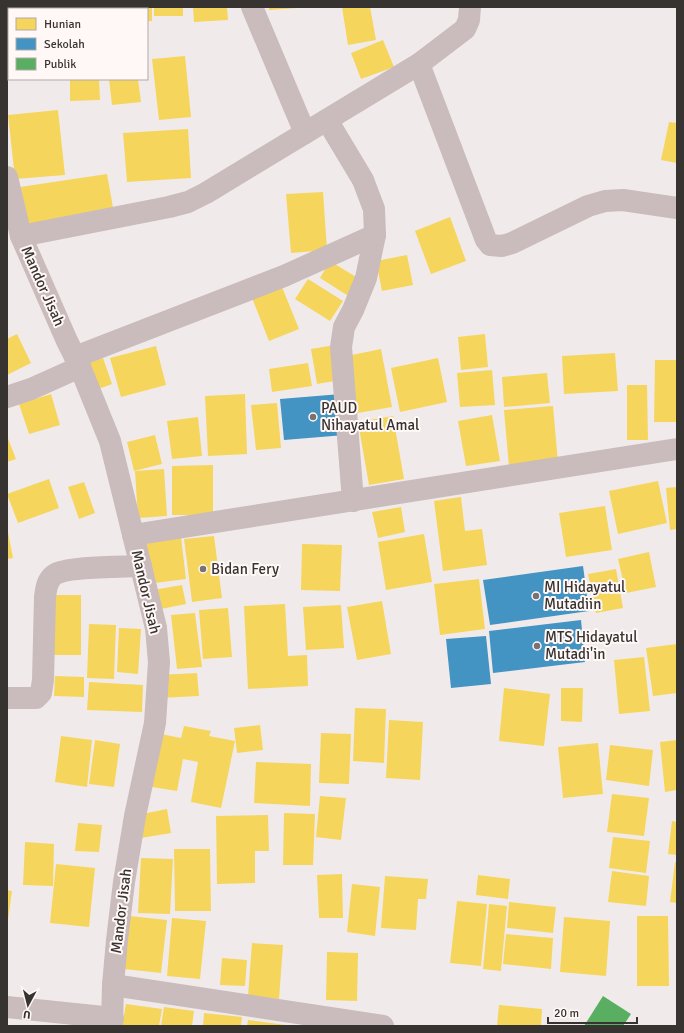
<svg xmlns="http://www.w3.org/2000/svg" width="684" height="1033" font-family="Signika,sans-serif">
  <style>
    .homes { fill: #f6d55c }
    .schools { fill: #4393c3 }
    .public { fill: #5aae61 }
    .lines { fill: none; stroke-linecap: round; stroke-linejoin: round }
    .minor { stroke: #cabbbc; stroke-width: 22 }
    .poi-dot { fill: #787372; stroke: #fff8f6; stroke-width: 1.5 }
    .labels { text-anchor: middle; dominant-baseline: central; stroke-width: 4; stroke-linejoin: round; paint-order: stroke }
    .street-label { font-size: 15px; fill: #373331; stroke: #fff8f6 }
    .poi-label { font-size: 15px; fill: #373331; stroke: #fff8f6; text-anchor: start }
  </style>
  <rect width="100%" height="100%" fill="#f0ebea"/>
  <g class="homes">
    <polygon points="7,7 41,7 41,9 9,9 9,13 8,13"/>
    <rect x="45" y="7" width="42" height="2"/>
    <polygon points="95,7 126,7 127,9 95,9"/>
    <polygon points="131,7 152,7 152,21 147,21 147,9 131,9"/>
    <rect x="154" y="7" width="29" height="9"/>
    <polygon points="193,7 227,7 228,20 194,22"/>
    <polygon points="269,7 298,7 298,8 269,10"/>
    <polygon points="342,7 370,7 376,40 348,45"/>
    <polygon points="383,40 394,67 361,79 351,53"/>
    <rect x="7" y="42" width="2" height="38"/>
    <polygon points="185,56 191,117 159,120 152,59"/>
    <polygon points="70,79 99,79 100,100 70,101"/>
    <polygon points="109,79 138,79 141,102 112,105"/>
    <polygon points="58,110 65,175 15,179 8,115"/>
    <polygon points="669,122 677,123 677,163 661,160"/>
    <polygon points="188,129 191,178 127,182 123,133"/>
    <polygon points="107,174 114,213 26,226 20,187"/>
    <polygon points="323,192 327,250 291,253 286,194"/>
    <polygon points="450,217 466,261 431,274 415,231"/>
    <polygon points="407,255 413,285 382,291 376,261"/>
    <polygon points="330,261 361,280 350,297 320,278"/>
    <polygon points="308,279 343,301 330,321 295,299"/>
    <polygon points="282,287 299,329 269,341 252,298"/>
    <polygon points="17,334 31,363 7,375 7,339"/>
    <polygon points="485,334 488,367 461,370 458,337"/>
    <polygon points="335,345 341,380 317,384 311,349"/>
    <polygon points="156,346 166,385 121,397 110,358"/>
    <polygon points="381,349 392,407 352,414 342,357"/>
    <polygon points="615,353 618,391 564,394 562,356"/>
    <polygon points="103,358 112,384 93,391 85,364"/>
    <polygon points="438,358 447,402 400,412 391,368"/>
    <polygon points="655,360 677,360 677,422 654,422"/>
    <polygon points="308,363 312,386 272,392 269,369"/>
    <polygon points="492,370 495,405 460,407 457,373"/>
    <polygon points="547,373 550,403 504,407 502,377"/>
    <polygon points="627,385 647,385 648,440 627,440"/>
    <polygon points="51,394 60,425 29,434 19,404"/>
    <polygon points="245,394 247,454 208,456 205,396"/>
    <polygon points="277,403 281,448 256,450 251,405"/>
    <polygon points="553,406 558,463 509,467 504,410"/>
    <polygon points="492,415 500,461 466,466 458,421"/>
    <polygon points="393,416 404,479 369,485 358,422"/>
    <polygon points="198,417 202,456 172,459 167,421"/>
    <polygon points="155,435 162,464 134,471 127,442"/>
    <polygon points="7,436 16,459 7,462"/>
    <polygon points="213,465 213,515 172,515 172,466"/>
    <polygon points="164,469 167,516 138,518 135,471"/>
    <polygon points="49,479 59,508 18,523 7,494"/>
    <polygon points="658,481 667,523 618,534 609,491"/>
    <polygon points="84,482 95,513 79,519 68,487"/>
    <polygon points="677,487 677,529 670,530 666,488"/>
    <polygon points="461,497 465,531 482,529 487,565 443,571 434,501"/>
    <polygon points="605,506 612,550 566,557 559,513"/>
    <polygon points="401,507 405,532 378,538 372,512"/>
    <polygon points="7,527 13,558 7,559"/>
    <polygon points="424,534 432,582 386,590 378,542"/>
    <polygon points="214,536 222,598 192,602 184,539"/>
    <polygon points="181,537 186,579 147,584 142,542"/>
    <polygon points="302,544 342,545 340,591 301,590"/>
    <polygon points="649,552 656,587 626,593 618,559"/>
    <polygon points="616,569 623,608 596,613 588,574"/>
    <polygon points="479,579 485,629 440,635 434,584"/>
    <polygon points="182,585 186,604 156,610 153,590"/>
    <polygon points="49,595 81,595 81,655 50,655"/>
    <polygon points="382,601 391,654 357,660 347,607"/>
    <polygon points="285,604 288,656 307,655 308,686 248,689 244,606"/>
    <polygon points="341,605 344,648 306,650 303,607"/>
    <polygon points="228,608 232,657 203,659 199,610"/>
    <polygon points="195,613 202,667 177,669 171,615"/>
    <polygon points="89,624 116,625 114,679 87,678"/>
    <polygon points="119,628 141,629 138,674 117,672"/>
    <polygon points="677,644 677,693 653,696 646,648"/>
    <polygon points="644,657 650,711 619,714 614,660"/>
    <polygon points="197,673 199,696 160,698 159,675"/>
    <polygon points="55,676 84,677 84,697 54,696"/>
    <polygon points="89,682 143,685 142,712 87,710"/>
    <polygon points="504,688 550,694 544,746 499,741"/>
    <polygon points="561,688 583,688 582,722 561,721"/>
    <polygon points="355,708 386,709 384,763 353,761"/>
    <polygon points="389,720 423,722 420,780 386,778"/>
    <polygon points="260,725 263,750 237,753 234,728"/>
    <polygon points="184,726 211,731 209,736 235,741 221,808 191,802 198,762 183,759 177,791 146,786 156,733 181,738"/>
    <polygon points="321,733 351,734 349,784 319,783"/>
    <polygon points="61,736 92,740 87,787 55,782"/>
    <polygon points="95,740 120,744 114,787 89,784"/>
    <polygon points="677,740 677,790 665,792 660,742"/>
    <polygon points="598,743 603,794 563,798 558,747"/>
    <polygon points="610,745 653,750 649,786 606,780"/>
    <polygon points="256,762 311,764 310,806 254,803"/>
    <polygon points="612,794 649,798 644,836 607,832"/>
    <polygon points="320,796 346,798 341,840 316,837"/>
    <polygon points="167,809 171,833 141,838 137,815"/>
    <polygon points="284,813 315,814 313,865 283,865"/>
    <polygon points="268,815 269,851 255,851 255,883 217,884 216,816"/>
    <polygon points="672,821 677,822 677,855 668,854"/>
    <polygon points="78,823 102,825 99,852 75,851"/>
    <polygon points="613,837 650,841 646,873 609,868"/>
    <polygon points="25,842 54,844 53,886 23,885"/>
    <polygon points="174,849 210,849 211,911 175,911"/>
    <polygon points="141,858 173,859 170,914 138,913"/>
    <polygon points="675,862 677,863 677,903 670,902"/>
    <polygon points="56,864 95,868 89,927 50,923"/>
    <polygon points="612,871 649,876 646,906 608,902"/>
    <polygon points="342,874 343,918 319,918 317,875"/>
    <polygon points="478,875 510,879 508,899 476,895"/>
    <polygon points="385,876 428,879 426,899 418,899 416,930 381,928"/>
    <polygon points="352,884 380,887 375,936 347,932"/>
    <polygon points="7,890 12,891 8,920 7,920"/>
    <polygon points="457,901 487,904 481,966 450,963"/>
    <polygon points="509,902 556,907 553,933 507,928"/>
    <polygon points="489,904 507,906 501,971 483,969"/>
    <polygon points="130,916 167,920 161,973 124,969"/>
    <polygon points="637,916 668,916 669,986 637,986"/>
    <polygon points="564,917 610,921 606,976 560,972"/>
    <polygon points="172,918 206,921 200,979 167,976"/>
    <polygon points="506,934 553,938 551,969 503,964"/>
    <polygon points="252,943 283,945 279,999 248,996"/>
    <polygon points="327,952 358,953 357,1001 326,1000"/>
    <polygon points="222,958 247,960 245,986 220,985"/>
    <polygon points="126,1004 162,1009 159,1026 122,1026"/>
    <polygon points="499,1005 542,1009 541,1026 497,1026"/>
    <polygon points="164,1007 194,1011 192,1026 161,1026"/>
    <polygon points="204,1013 242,1017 241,1026 203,1026"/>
    <polygon points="248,1020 286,1025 286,1026 247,1026"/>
  </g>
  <g class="schools">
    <polygon points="341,394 345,435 284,440 280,399"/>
    <polygon points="583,566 589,611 490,625 483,580"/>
    <polygon points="581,620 585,662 493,673 489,631"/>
    <polygon points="486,636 491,684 451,688 446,639"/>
  </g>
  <polygon class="public" points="603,996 631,1014 623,1026 584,1026"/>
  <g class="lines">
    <g class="minor">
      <polyline points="252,7 305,133"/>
      <polyline points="419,64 486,240 490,245 502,246 512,243 588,206 605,201 623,200 677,208"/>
      <polyline points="327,120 363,180 374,209 375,235 366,278 353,310 344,327 341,347 353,501"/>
      <polyline points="7,177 21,236 67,341 80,367 110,441 156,628 159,662 155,723 135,816 124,882 117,940 113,985 112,1026"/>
      <polyline points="21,236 169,207 188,202 206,193 419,64 465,29 469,20 470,7"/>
      <polyline points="75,357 284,276 375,235"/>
      <polyline points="7,397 31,389 80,367"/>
      <polyline points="133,535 677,449"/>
      <path d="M7,698H36L41,693L43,680L45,597C46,589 47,580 54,575C66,566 124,567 141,566"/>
      <polyline points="113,985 383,1026"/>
      <polyline points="7,1007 113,1018"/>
    </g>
  </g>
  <g class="poi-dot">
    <circle cx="313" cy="417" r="4"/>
    <circle cx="203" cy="569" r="4"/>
    <circle cx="536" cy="596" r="4"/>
    <circle cx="537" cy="646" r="4"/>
  </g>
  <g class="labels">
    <g class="street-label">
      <text transform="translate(43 286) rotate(66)">Mandor Jisah</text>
      <text transform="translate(146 592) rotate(77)">Mandor Jisah</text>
      <text transform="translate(121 911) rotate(-83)">Mandor Jisah</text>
    </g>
    <g class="poi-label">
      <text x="321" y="408">PAUD<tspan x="321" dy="17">Nihayatul Amal</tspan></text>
      <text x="211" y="569">Bidan Fery</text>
      <text x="544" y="587">MI Hidayatul<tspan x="544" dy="17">Mutadiin</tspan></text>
      <text x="545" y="637">MTS Hidayatul<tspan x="545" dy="17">Mutadi'in</tspan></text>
    </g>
  </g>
  <rect width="684" height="1033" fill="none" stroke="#373331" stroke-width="16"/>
  <rect x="8" y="8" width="140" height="72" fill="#fff8f6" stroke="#afa9a7"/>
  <rect x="16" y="18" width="20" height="12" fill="#f6d55c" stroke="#afa9a7"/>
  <text x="44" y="28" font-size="12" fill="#373331">Hunian</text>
  <rect x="16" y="38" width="20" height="12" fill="#4393c3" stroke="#afa9a7"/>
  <text x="44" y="48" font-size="12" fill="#373331">Sekolah</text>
  <rect x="16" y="58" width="20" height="12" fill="#5aae61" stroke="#afa9a7"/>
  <text x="44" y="68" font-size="12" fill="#373331">Publik</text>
  <g transform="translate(28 1005) rotate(187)" stroke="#fff8f6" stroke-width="3" paint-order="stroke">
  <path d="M0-3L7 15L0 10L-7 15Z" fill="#373331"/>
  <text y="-6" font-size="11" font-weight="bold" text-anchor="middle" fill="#373331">U</text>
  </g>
  <path d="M548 1017v6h89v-6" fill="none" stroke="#373331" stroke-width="2"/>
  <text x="554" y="1017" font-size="12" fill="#373331" stroke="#fff8f6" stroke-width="3" paint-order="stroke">20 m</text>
</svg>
